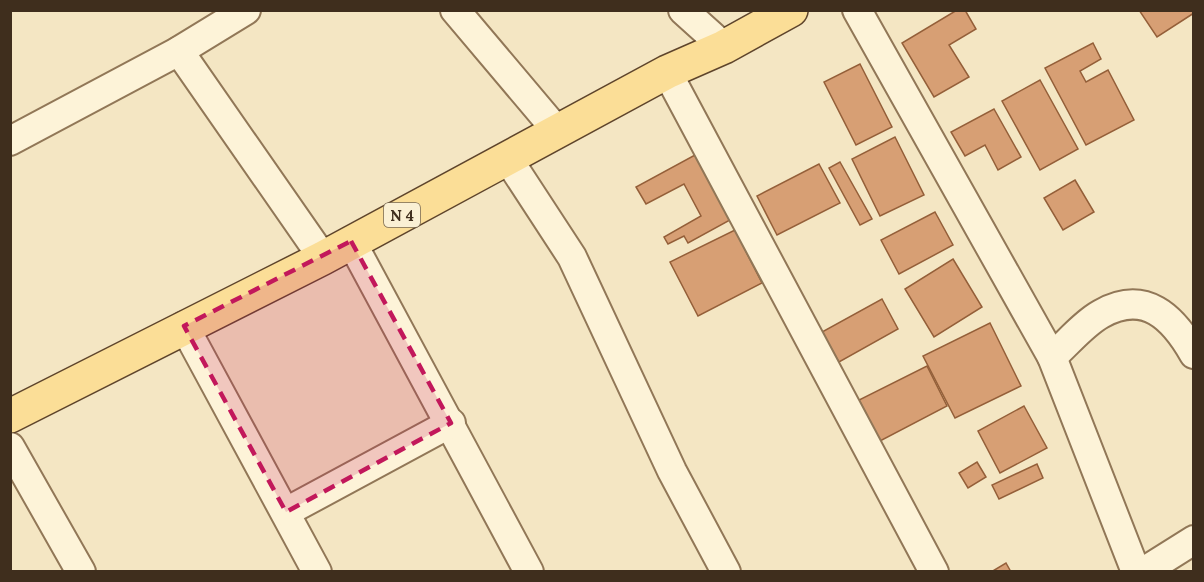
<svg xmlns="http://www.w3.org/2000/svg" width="1204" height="582" font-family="Lora,serif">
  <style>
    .building { fill: #d79f74; stroke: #945f39; stroke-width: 1.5 }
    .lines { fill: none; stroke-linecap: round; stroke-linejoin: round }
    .minor-casing { stroke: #917757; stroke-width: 32 }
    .major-casing { stroke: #5e442b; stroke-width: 36 }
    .minor { stroke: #fdf3d8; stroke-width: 28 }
    .major { stroke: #fbde97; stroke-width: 33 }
    .marked { fill: #c2185b; fill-opacity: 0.2; stroke: #c2185b; stroke-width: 4.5; stroke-dasharray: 12 8; stroke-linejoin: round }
    .labels { text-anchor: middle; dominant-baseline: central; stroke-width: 4.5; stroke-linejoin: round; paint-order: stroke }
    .shield { fill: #faf0d4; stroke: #776854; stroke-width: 1.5 }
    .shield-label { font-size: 15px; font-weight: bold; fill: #3f2e1d }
  </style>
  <rect width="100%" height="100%" fill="#f4e6c3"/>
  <g class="building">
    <polygon points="957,10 965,10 976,29 949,45 969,77 934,97 902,43"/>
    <polygon points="1139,10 1194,10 1194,13 1157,37"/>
    <polygon points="1093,43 1101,59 1080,71 1086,82 1108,70 1134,120 1086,145 1045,68"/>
    <polygon points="860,64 892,127 856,145 824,82"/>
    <polygon points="1040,80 1078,149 1040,170 1002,101"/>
    <polygon points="994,109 1021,157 998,170 985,145 965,156 951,132"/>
    <polygon points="895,137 924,195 880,216 852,159"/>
    <polygon points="695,155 730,220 688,243 684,236 668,244 664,237 701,216 684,184 646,204 636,187"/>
    <polygon points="840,162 872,219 860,225 829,168"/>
    <polygon points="819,164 840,203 777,235 757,196"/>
    <polygon points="1075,180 1094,212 1063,230 1044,198"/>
    <polygon points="935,212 953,245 899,274 881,240"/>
    <polygon points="735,230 762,283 698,316 670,262"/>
    <polygon points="953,259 982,307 934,337 905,289"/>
    <polygon points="882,299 898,329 839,362 822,332"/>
    <polygon points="990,323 1021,386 955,418 923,356"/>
    <polygon points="927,366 947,406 880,441 859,400"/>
    <polygon points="1024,406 1047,448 1000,473 978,431"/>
    <polygon points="977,462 986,477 968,488 959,473"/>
    <polygon points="1037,464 1043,478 999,499 992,485"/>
    <polygon points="1006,563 1011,572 991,572"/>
  </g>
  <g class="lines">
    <defs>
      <g id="minor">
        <polyline points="455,10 558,132"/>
        <polyline points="683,10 724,47"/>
        <polyline points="857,10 1052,357 1136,572"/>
        <polyline points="179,51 323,258"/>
        <polyline points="667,72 934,572"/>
        <polyline points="10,141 179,51 246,10"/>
        <polyline points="508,159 572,257 672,471 726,572"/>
        <polyline points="351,241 529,572"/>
        <polyline points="184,326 317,572"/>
        <path d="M1052,357C1067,344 1083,324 1101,314C1145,289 1173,317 1194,354"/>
        <polyline points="10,447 81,572"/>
        <polyline points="286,512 451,423"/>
        <polyline points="1143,572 1194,540"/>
      </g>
      <polyline id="major" points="10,416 323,258 667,72 724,47 791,10"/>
    </defs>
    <use href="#minor" class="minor-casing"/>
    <use href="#major" class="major-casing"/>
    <use href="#minor" class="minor"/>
    <use href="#major" class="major"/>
  </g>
  <path class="marked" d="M351,241L451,423L286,512L184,326Z"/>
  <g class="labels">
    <rect class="shield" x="384" y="203" width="36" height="24" rx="4.5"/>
    <g class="shield-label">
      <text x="402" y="215">N 4</text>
    </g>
  </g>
  <rect width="1204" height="582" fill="none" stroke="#3f2e1d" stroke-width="24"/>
</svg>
